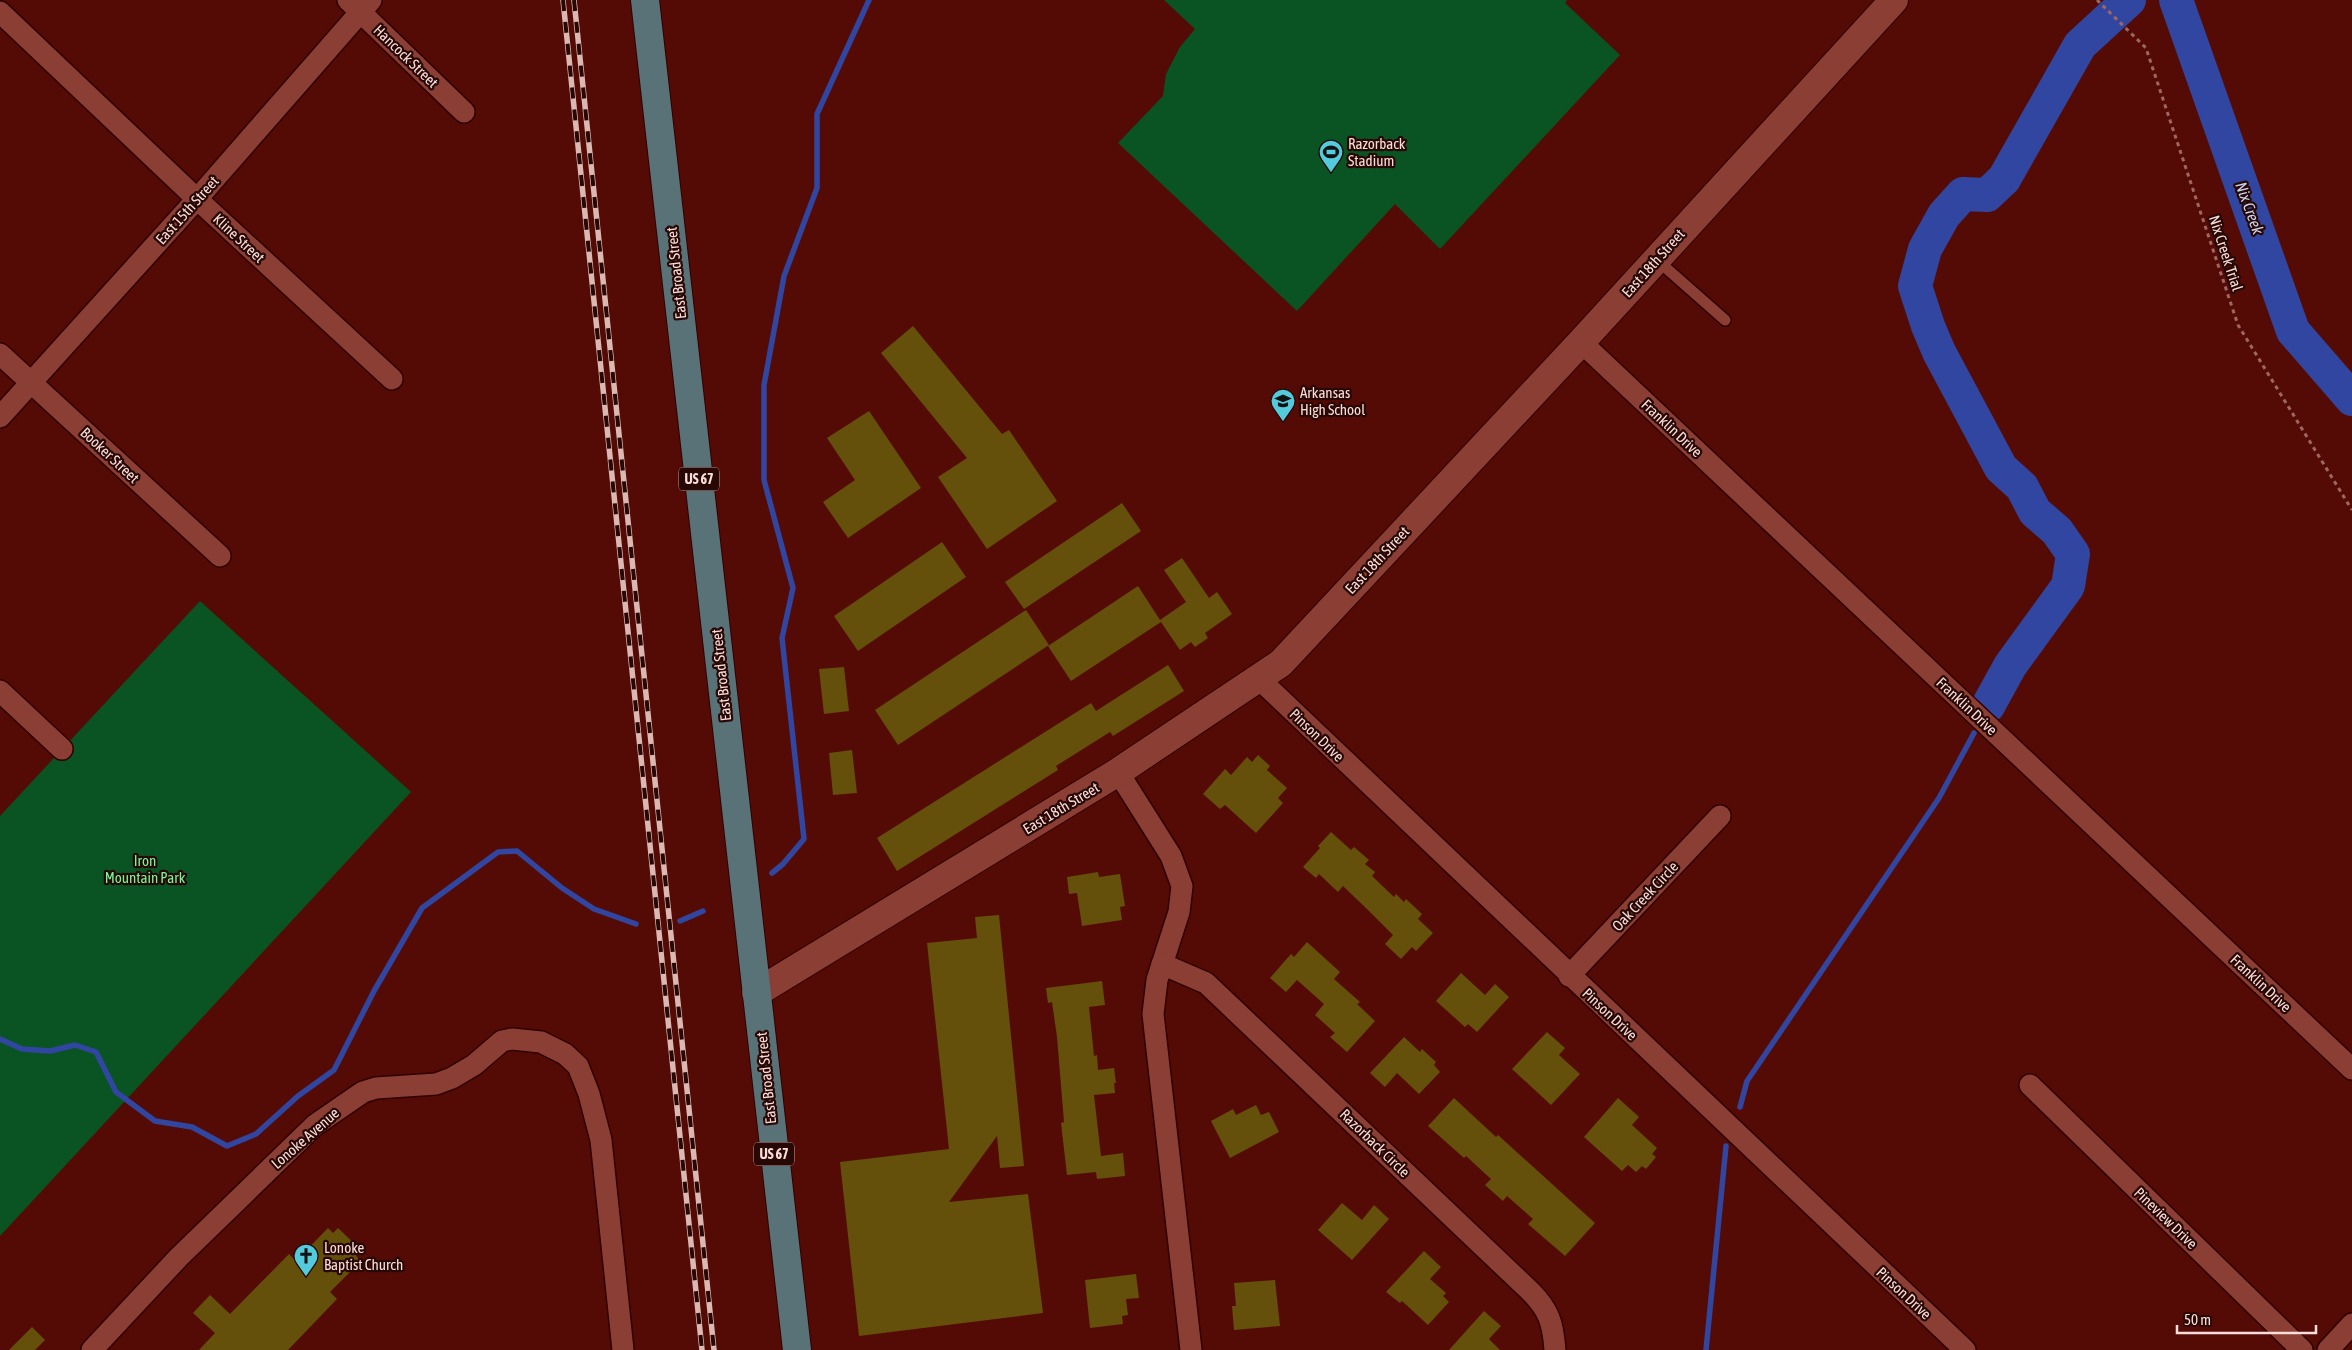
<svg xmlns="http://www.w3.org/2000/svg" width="2352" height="1350" font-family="'Asap Condensed',sans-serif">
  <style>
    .green { fill: #0a5424 }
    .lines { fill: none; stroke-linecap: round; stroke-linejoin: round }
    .stream { stroke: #3146a0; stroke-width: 5.5 }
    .river { stroke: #3146a0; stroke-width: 34 }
    .building { fill: #644f0b }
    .service-casing { stroke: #300000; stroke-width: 14 }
    .minor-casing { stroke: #300000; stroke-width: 24 }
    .tertiary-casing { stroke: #300000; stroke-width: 30 }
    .primary-casing { stroke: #300000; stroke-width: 30 }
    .path { stroke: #9d6863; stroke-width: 3; stroke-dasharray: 4 4; stroke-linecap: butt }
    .service { stroke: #8a3e34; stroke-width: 11 }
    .minor { stroke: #8a3e34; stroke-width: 21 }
    .tertiary { stroke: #8a3e34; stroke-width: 28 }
    .primary { stroke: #587277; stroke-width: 28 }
    .rail-casing { stroke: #dcb8b3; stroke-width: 5.5 }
    .rail { stroke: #270805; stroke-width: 4; stroke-dasharray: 11; stroke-linecap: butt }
    .labels { text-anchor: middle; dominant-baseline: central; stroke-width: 4.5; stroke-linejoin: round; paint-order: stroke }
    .shield { fill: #270805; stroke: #ba9d99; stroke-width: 1 }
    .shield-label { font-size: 14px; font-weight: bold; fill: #f9ddd8 }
    .street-label { font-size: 15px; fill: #f9ddd8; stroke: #270805 }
    .poi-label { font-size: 15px; fill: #f9ddd8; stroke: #270805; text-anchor: start }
    .park-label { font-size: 15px; fill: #77f896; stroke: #270805 }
    .water-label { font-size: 16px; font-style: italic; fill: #cad3ec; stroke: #270805 }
  </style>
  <rect width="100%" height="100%" fill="#540b06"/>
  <g class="green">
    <polygon points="1164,0 1567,0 1565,3 1620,55 1440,249 1395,204 1297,311 1118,143 1163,96 1166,74 1180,47 1195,29"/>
    <polygon points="200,601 411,792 0,1236 0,816"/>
  </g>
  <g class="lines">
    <g class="stream">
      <polyline points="772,873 783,864 804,839 782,638 793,588 764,480 764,385 784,276 817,188 817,114 869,0"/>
      <polyline points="680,921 703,911"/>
      <polyline points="0,1039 22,1049 50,1051 75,1045 96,1052 116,1092 155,1121 192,1127 227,1146 256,1134 298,1096 334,1070 374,991 422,908 498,852 517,851 562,888 594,909 636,924"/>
      <polyline points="1740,1107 1747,1081 1939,798 1974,733"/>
      <polyline points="1706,1350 1726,1146"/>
    </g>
    <g class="river">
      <polyline points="2176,0 2293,331 2352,399"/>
      <polyline points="1988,706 2010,666 2068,586 2073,554 2057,531 2035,512 2022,487 2001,468 1939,352 1928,326 1915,286 1925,249 1944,215 1963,194 1987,195 2004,179 2080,45 2129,0"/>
    </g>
  </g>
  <g class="building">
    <polygon points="913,326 1002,434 1009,430 1057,501 987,549 938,477 967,458 881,353"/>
    <polygon points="869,411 921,488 848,538 823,502 855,480 827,438"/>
    <polygon points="1122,503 1141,531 1024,609 1005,582"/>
    <polygon points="942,542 966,577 858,651 834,616"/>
    <polygon points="1182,558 1209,598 1217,592 1232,614 1205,633 1208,638 1195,647 1191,642 1180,650 1161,622 1071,681 1048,646 1138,586 1160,620 1186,602 1164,570"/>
    <polygon points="1026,610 1049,645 898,745 875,710"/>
    <polygon points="1168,665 1184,691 1113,736 1110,732 1056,766 1058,770 897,871 877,838 1091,703 1096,711"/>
    <polygon points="844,667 849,711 824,714 819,669"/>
    <polygon points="852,750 857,793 833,795 829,753"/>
    <polygon points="1258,755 1270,766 1267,770 1287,788 1278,798 1283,803 1256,833 1225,805 1220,809 1203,794 1225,769 1231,775 1247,757 1252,762"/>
    <polygon points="1331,832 1351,850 1354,847 1369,860 1365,864 1375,872 1372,876 1394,897 1396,894 1404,902 1406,899 1422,914 1418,919 1433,933 1416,951 1412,947 1401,959 1385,944 1393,935 1368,910 1343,886 1338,892 1319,874 1316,878 1303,867 1320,848 1318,846"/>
    <polygon points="1098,872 1099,877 1120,874 1125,906 1120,907 1122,920 1082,926 1077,893 1069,894 1067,877"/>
    <polygon points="999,915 1024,1166 1000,1168 997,1136 949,1202 1028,1194 1043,1313 859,1336 840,1162 949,1149 927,943 977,938 975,917"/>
    <polygon points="1307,942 1340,972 1334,979 1360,1002 1357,1004 1375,1021 1347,1052 1330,1037 1335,1033 1315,1015 1324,1004 1297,980 1286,992 1270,978 1291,954 1294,957"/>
    <polygon points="1461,973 1485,995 1495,984 1509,997 1477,1032 1468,1024 1465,1027 1436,1001"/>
    <polygon points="1102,981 1105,1005 1089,1007 1094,1056 1097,1055 1098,1070 1114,1068 1116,1083 1114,1083 1115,1093 1094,1095 1101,1156 1123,1153 1125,1176 1097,1179 1096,1172 1067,1175 1061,1123 1064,1122 1057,1037 1052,1002 1048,1003 1046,988"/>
    <polygon points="1547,1032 1565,1048 1559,1055 1580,1074 1551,1105 1512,1069"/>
    <polygon points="1404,1037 1420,1052 1422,1049 1436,1062 1434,1065 1440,1072 1419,1094 1397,1073 1385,1087 1370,1073"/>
    <polygon points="1454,1098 1496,1137 1498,1135 1595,1223 1565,1256 1528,1224 1533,1219 1507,1196 1503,1201 1485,1185 1491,1179 1466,1156 1464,1158 1428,1126"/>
    <polygon points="1618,1098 1639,1117 1632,1125 1657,1148 1652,1154 1656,1157 1646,1169 1642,1166 1636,1172 1628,1165 1622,1171 1584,1137"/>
    <polygon points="1256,1105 1261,1115 1269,1112 1279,1132 1230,1158 1211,1121 1233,1109 1236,1115"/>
    <polygon points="1342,1203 1362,1220 1374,1205 1389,1219 1352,1260 1318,1230"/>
    <polygon points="328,1228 333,1233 338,1228 361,1250 356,1256 361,1261 330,1292 337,1299 288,1350 199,1350 215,1333 193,1313 210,1295 230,1314 289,1254 296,1261"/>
    <polygon points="1424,1251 1441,1267 1430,1279 1446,1293 1443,1296 1449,1302 1428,1325 1402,1301 1400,1303 1386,1292"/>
    <polygon points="1136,1274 1139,1298 1126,1299 1128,1315 1122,1316 1123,1324 1090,1328 1085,1280"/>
    <polygon points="1275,1280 1280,1326 1234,1330 1232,1306 1236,1306 1234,1283"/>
    <polygon points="1484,1311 1501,1326 1489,1339 1500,1350 1449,1350"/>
    <polygon points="32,1327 45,1340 35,1350 9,1350"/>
  </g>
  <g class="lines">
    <defs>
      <polyline id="service" points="1657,260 1725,320"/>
      <g id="minor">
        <polyline points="348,0 464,112"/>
        <polyline points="0,12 197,199 392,379"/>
        <polyline points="1581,342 2352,1069"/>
        <polyline points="0,354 220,556"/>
        <polyline points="0,417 197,199 371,0"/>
        <polyline points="1257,677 1965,1350"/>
        <polyline points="0,691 62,749"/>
        <polyline points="1118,772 1171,856 1182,886 1179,912 1157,980 1153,1014 1191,1350"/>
        <path d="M1162,964L1206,983L1530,1291C1549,1310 1553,1323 1555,1350"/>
        <polyline points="1569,976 1720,816"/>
        <polyline points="2030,1085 2302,1350"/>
        <polyline points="92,1350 179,1257 315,1125 363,1092 376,1088 436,1084 452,1078 474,1065 502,1041 512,1039 541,1042 565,1054 578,1066 589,1094 601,1140 623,1350"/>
        <polyline points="2328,1350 2352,1324"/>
      </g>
      <polyline id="tertiary" points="756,993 1118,772 1281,663 1581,342 1894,0"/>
      <polyline id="primary" points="645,0 797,1350"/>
    </defs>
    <use href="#service" class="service-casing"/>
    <use href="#minor" class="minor-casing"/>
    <use href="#tertiary" class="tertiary-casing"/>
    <use href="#primary" class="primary-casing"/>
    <polyline class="path" points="2097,0 2146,48 2238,325 2352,510"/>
    <use href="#service" class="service"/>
    <use href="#minor" class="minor"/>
    <use href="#tertiary" class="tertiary"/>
    <use href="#primary" class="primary"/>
    <defs>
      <g id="rail">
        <polyline points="563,0 702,1350"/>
        <polyline points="574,0 714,1350"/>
      </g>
    </defs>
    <use href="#rail" class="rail-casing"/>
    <use href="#rail" class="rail"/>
  </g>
  <defs>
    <symbol id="stadium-pin" viewBox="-11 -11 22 30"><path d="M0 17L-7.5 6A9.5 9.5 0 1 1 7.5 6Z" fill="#54cadd" stroke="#270805"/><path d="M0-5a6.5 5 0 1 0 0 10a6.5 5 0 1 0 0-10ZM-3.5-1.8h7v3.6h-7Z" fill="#111"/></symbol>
    <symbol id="school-pin" viewBox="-11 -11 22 30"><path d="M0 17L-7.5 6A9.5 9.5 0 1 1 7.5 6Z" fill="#54cadd" stroke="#270805"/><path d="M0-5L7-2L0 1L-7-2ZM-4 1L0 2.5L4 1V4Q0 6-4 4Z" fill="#111"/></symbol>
    <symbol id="church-pin" viewBox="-11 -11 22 30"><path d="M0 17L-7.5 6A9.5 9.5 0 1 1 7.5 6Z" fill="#54cadd" stroke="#270805"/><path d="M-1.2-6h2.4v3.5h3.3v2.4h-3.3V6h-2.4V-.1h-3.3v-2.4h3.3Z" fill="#111"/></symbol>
  </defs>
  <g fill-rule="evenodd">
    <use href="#stadium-pin" x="1317" y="138" width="28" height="38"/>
    <use href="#school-pin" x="1269" y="387" width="28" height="38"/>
    <use href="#church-pin" x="292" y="1242" width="28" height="38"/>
  </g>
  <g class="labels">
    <g class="shield">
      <rect x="679" y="467.5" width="40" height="23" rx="4"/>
      <rect x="754" y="1142.5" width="40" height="23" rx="4"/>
    </g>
    <g class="shield-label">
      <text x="699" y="479">US 67</text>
      <text x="774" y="1154">US 67</text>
    </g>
    <g class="street-label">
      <text transform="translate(406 56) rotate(44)">Hancock Street</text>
      <text transform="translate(187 210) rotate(-48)">East 15th Street</text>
      <text transform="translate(239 238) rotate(43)">Kline Street</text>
      <text transform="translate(2226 253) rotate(72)">Nix Creek Trial</text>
      <text transform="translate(1653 263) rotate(-48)">East 18th Street</text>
      <text transform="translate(676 273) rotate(-96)">East Broad Street</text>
      <text transform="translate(1672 428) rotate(43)">Franklin Drive</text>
      <text transform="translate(110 455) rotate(43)">Booker Street</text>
      <text transform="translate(1377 560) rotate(-47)">East 18th Street</text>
      <text transform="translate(721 675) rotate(-96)">East Broad Street</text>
      <text transform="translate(1967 706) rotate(43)">Franklin Drive</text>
      <text transform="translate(1317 735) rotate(44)">Pinson Drive</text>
      <text transform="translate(1061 808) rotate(-31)">East 18th Street</text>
      <text transform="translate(1645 896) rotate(-47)">Oak Creek Circle</text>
      <text transform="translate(2261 983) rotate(43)">Franklin Drive</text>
      <text transform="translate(1610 1014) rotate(43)">Pinson Drive</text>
      <text transform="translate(766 1078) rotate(-96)">East Broad Street</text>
      <text transform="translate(305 1138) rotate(-41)">Lonoke Avenue</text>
      <text transform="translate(1375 1143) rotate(44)">Razorback Circle</text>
      <text transform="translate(2166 1218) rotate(44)">Pineview Drive</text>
      <text transform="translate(1904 1293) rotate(43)">Pinson Drive</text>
    </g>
    <g class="poi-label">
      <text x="1348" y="143">Razorback<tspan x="1348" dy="17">Stadium</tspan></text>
      <text x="1300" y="392">Arkansas<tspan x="1300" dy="17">High School</tspan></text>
      <text x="324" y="1247">Lonoke<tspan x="324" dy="17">Baptist Church</tspan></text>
    </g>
    <g class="park-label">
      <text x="145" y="860">Iron<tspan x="145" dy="17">Mountain Park</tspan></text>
    </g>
    <g class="water-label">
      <text transform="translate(2250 208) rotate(70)">Nix Creek</text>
    </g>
  </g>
  <path d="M2177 1325v8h139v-8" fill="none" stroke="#f9ddd8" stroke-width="2.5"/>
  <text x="2184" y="1325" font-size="15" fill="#f9ddd8" stroke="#270805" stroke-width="4" paint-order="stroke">50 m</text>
</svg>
